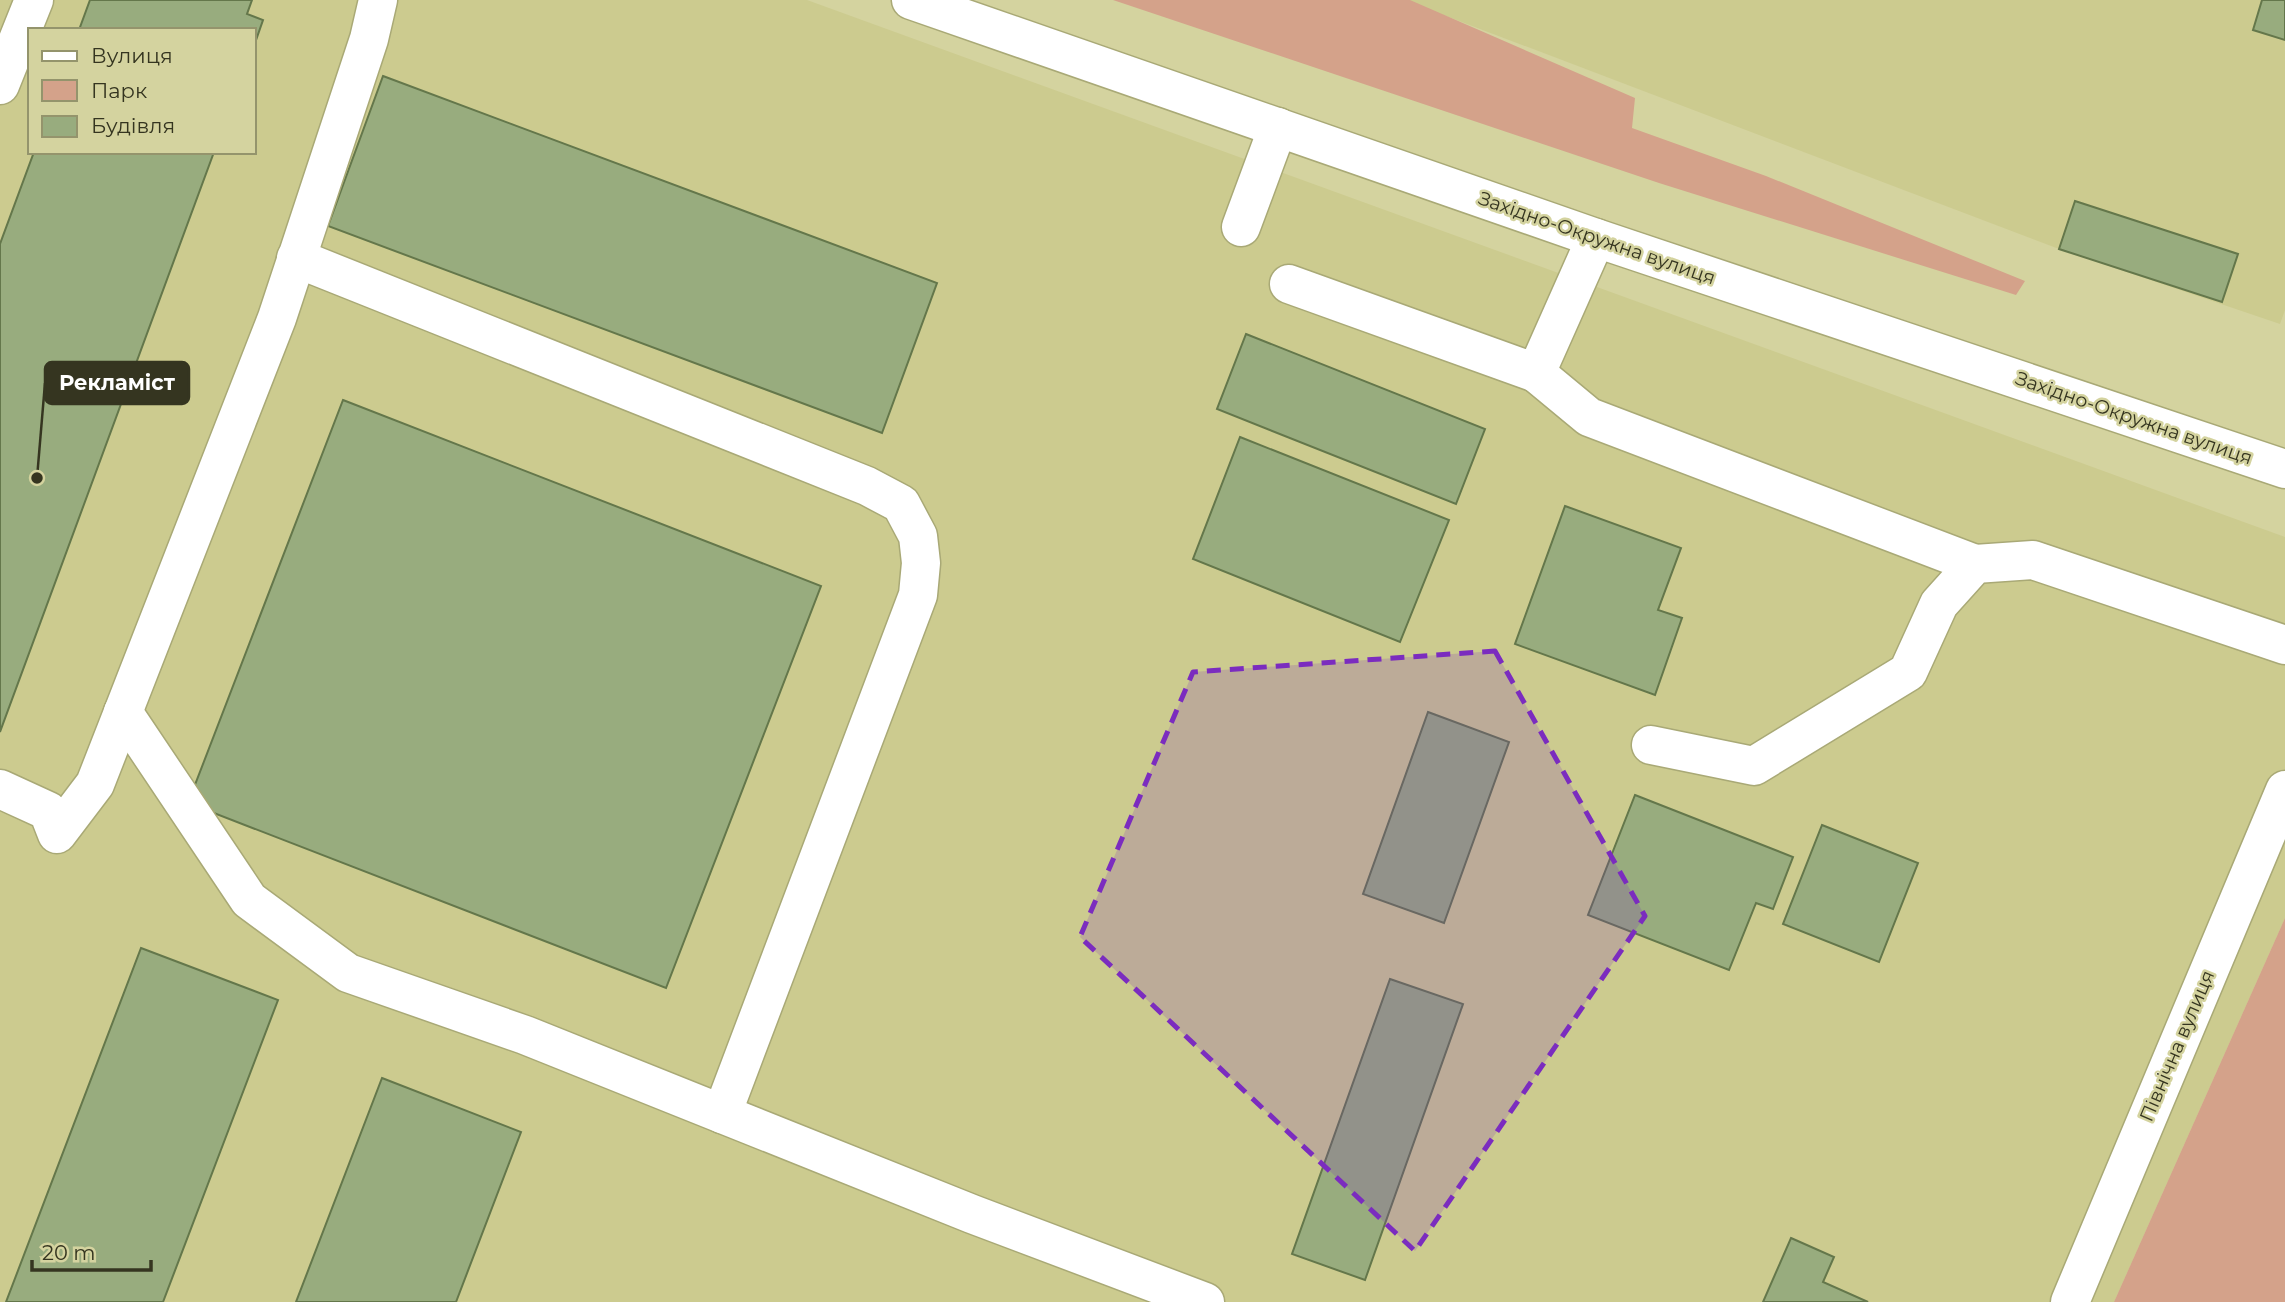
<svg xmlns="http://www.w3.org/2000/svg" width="2285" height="1302" font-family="Montserrat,sans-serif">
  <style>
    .built { fill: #cccb8f; fill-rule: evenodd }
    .green { fill: #d4a28a }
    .building { fill: #98ac7e; stroke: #64774b; stroke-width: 2 }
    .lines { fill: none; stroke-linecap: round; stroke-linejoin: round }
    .minor-casing { stroke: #a9a976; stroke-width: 41 }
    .major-casing { stroke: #a9a976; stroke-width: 41 }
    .minor { stroke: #fff; stroke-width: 38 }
    .major { stroke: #fff; stroke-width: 38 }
    .marked { fill: #7b2cbf; fill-opacity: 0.2; stroke: #7b2cbf; stroke-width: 5; stroke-dasharray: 14 9; stroke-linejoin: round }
    .labels { text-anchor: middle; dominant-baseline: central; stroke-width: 5; stroke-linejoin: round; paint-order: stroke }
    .street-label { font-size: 19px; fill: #353520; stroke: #d4d39f }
    .leader { fill: none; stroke: #353520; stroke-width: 2.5 }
    .callout-dot { fill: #353520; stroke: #d4d39f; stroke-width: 2.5 }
    .callout { fill: #353520; stroke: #353520; stroke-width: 2.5 }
    .callout-label { font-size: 21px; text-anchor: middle; font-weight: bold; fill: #fff }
  </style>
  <rect width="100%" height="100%" fill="#d4d39f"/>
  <g class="built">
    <path d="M0,0H807L2285,537V918L2114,1302H0ZM30,30H254V152H30Z"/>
    <polygon points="1404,0 2285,0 2285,310 2280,324 2059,249"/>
  </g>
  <g class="green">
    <polygon points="1113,0 1410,0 1635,98 1632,128 1766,176 2025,281 2016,295 1659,183"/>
    <polygon points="2285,918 2285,1302 2114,1302"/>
  </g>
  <g class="building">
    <polygon points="90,0 252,0 247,14 263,20 254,46 254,30 79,30"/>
    <polygon points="2262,0 2285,0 2285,40 2253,30"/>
    <polygon points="383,76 937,283 882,433 328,226"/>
    <polygon points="34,152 214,152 0,732 0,244"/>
    <polygon points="2075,201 2238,254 2222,302 2059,249"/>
    <polygon points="1246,334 1485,429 1456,504 1217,409"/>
    <polygon points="343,400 821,586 666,988 188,803"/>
    <polygon points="1240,437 1449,520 1400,642 1193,559"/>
    <polygon points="1565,506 1681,548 1658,610 1682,618 1655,695 1515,644"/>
    <polygon points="1428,712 1509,742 1444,923 1363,894"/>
    <polygon points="1635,795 1793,857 1773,909 1756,903 1729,970 1588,915"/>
    <polygon points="1822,825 1918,863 1879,962 1783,924"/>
    <polygon points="141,948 278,1000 163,1302 6,1302"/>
    <polygon points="1390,979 1463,1004 1365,1280 1292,1254"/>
    <polygon points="382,1078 521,1132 456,1302 296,1302"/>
    <polygon points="1791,1238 1834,1257 1823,1282 1868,1302 1763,1302"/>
  </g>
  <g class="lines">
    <defs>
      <g id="minor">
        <polyline points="0,85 34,0"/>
        <polyline points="1241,227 1278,127"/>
        <polyline points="296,258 867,486 901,504 918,536 921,563 918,595 722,1114"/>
        <polyline points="1289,284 1536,373 1596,238"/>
        <polyline points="1536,373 1589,417 1975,564"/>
        <polyline points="123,712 249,900 348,973 525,1035 972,1214 1205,1302"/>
        <polyline points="1651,745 1754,766 1908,672 1939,604 1975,564 2033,560 2285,645"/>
        <polyline points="0,789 48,811 57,834 95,784 277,318 369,39 378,0"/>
        <polyline points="2070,1302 2285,790"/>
      </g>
      <polyline id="major" points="911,0 1596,238 2285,469"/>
    </defs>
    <use href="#minor" class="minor-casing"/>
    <use href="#major" class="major-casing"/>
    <use href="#minor" class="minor"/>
    <use href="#major" class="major"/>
  </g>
  <path class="marked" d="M1495,651L1645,916L1415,1251L1080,937L1193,672Z"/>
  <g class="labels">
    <g class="street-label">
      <text transform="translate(1597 238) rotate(19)">Західно-Окружна вулиця</text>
      <text transform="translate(2134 418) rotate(19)">Західно-Окружна вулиця</text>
      <text transform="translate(2177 1046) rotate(-67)">Північна вулиця</text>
    </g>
  </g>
  <path class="leader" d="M37 478L45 383"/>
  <circle class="callout-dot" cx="37" cy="478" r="7"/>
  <rect class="callout" x="45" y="362" width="144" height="42" rx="7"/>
  <g class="callout-label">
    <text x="117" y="390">Рекламіст</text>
  </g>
  <rect x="28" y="28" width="228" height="126" fill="#d4d39f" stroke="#94946c" stroke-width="2"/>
  <rect x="42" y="51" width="35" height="10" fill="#ffffff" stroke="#94946c" stroke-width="2"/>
  <text x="91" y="63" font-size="21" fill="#353520">Вулиця</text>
  <rect x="42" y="80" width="35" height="21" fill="#d4a28a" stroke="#94946c" stroke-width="2"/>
  <text x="91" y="98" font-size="21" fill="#353520">Парк</text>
  <rect x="42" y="116" width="35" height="21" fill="#98ac7e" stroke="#94946c" stroke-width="2"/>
  <text x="91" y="133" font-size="21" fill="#353520">Будівля</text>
  <path d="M32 1260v10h119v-10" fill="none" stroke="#353520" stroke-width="3.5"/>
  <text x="42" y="1260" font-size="21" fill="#353520" stroke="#d4d39f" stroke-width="5" paint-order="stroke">20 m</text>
</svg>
